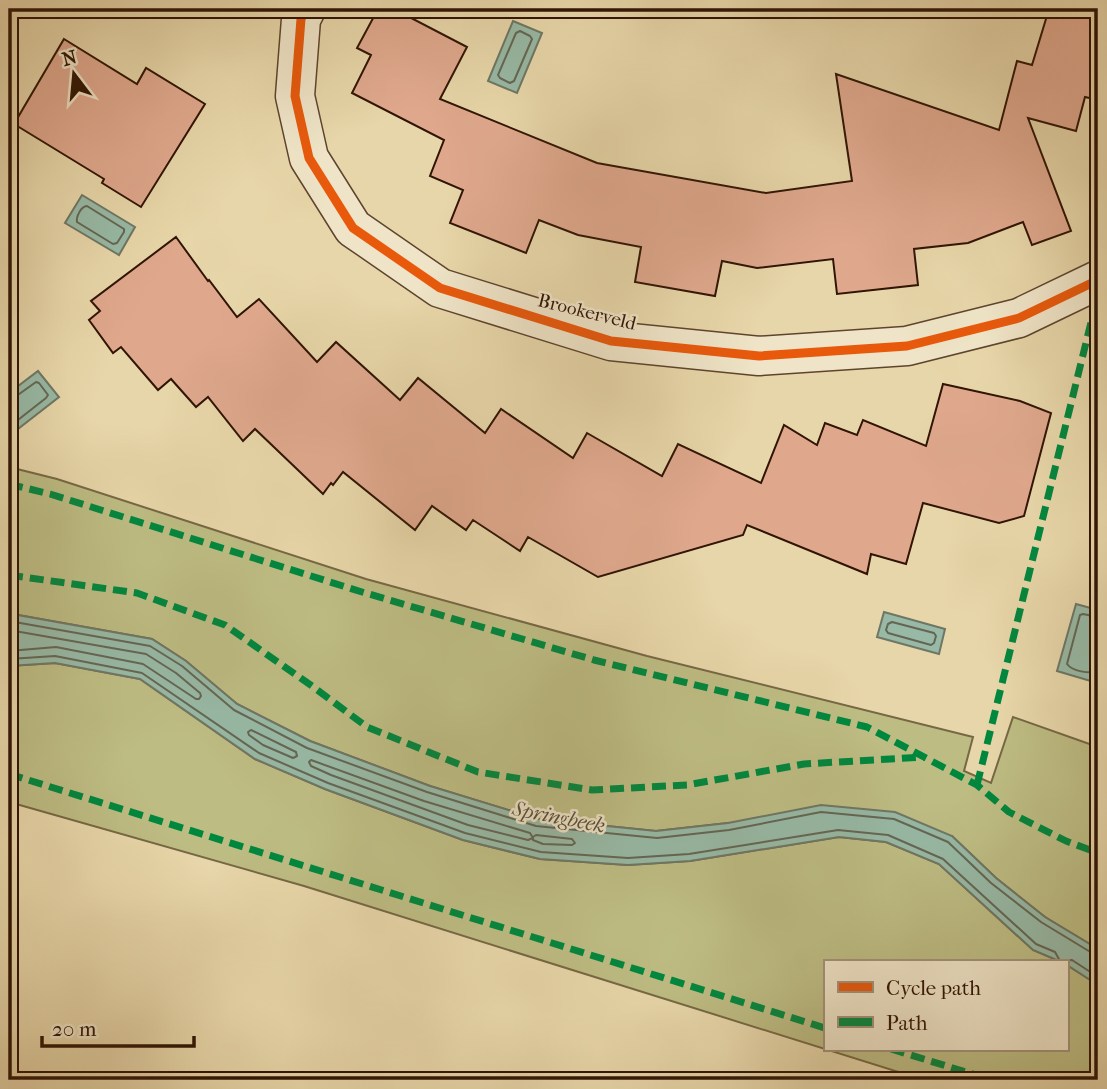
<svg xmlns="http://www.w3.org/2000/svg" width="1107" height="1089" font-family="'IM FELL French Canon',serif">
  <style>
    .green { fill: #bdbc83; stroke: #766844; stroke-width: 2 }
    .water { fill: #97b9a5; stroke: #6e7765; stroke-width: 2 }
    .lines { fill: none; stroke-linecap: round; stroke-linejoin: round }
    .shore { stroke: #646654; stroke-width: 2 }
    .building { fill: #dfa88d; stroke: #301404; stroke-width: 2 }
    .minor-casing { stroke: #5e442d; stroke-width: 41 }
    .minor { stroke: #efe4c7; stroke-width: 38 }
    .quiet { stroke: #00873e; stroke-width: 7; stroke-dasharray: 14 7; stroke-linecap: butt }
    .cycleway-casing { stroke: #efe4c7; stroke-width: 13 }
    .cycleway { stroke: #e8590c; stroke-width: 9 }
    .labels { text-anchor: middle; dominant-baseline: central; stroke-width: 5; stroke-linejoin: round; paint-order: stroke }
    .street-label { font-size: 19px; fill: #301404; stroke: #efe4c7 }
    .water-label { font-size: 21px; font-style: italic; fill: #544e3c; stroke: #efe4c7 }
  </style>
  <rect width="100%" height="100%" fill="#e7d6a9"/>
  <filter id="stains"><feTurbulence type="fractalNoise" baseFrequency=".00286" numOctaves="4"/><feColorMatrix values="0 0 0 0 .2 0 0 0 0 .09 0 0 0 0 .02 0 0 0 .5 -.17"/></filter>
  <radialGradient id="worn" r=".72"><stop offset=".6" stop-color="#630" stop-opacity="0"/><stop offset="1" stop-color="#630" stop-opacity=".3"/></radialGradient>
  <g class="green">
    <polygon points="9,467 57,479 366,579 647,656 973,737 964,771 991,783 1013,717 1098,747 1098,949 1045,917 996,878 952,836 728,823 656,831 538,819 430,786 310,741 237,704 186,661 152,639 13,614 9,615"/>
    <polygon points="55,663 140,679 255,759 325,789 463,840 540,859 628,865 690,861 839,837 886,842 939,864 1033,950 1059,961 825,961 825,1049 1067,1049 1067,965 1098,985 1098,1080 924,1080 304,886 9,802 9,666"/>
  </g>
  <g class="water">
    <polygon points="513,21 542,33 517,93 488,81"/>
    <polygon points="82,195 135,227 119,255 65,223"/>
    <polygon points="38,371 59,397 9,436 9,393"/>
    <polygon points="1076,604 1098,610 1098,668 1094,682 1057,671"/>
    <polygon points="884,612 945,629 939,654 877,637"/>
    <polygon points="12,614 152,639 186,661 237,704 310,741 430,786 538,819 656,831 728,823 821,805 895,812 952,836 996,878 1045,917 1098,949 1098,985 1067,965 1067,961 1059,961 1033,950 939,864 886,842 839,837 690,861 628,865 540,859 463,840 325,789 255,759 140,679 55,663 9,666 9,615"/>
  </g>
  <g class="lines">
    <g class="shore">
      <polygon points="520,31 530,36 532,39 514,81 510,83 500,78 498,75 516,33"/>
      <path d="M87,206L124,229V232L117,243L113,244L77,222C76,217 81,206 87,206Z"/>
      <polyline points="9,398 15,397 36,382 39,383 48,395 46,398 9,427"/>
      <path d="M1098,617L1083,614L1080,615L1067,664C1073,672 1088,673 1098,672"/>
      <polyline points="9,621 150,646 182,666 234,710 307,748 427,792 536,826 657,838 729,830 821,812 894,819 948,842 991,883 1041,922 1092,953 1098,954"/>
      <polygon points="892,622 934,633 936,636 934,643 931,645 888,633 886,630 888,624"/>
      <polyline points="9,630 146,654 176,673 200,693 201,696 199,699 196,699 143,664 56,647 9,651"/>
      <polyline points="9,659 55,656 142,673 259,753 328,783 465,833 541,852 628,858 689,854 838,830 888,835 943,859 1036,944 1055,952 1060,961 1072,960 1098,977"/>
      <polygon points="251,730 296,752 297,756 293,758 263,745 249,735 248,732"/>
      <polygon points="311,760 424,801 530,833 533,838 528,840 468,825 331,775 311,766 309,762"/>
      <polygon points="536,835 572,839 575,843 572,845 543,844 533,840 533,837"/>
    </g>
  </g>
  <g class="building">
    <polygon points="378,9 394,9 467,47 440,99 597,163 766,193 852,181 836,74 999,130 1017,61 1032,65 1049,9 1098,9 1098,100 1085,97 1076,131 1028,118 1071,231 1032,245 1023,222 968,243 914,249 918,285 837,294 833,259 757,268 722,261 715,296 635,282 641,247 578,235 539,220 526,253 450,223 463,190 430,176 444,140 352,93 371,55 357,48"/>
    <polygon points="64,39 137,84 146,68 205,104 141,207 102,183 104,179 14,124"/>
    <polygon points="176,237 208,281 209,280 237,317 259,299 317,362 336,342 400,400 418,378 485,433 501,409 573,458 587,433 662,476 678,444 761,483 784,425 817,445 825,423 857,435 863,420 926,446 943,384 1020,401 1051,413 1024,516 999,523 923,503 906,564 871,554 867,574 747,525 743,535 598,577 528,537 520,551 473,520 466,530 432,506 415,530 343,472 333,485 331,483 323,494 255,429 243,441 208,397 196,407 171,379 158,390 121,347 113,353 89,320 100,311 91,301"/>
  </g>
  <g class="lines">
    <defs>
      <polyline id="minor" points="306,9 301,19 295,96 309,158 353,228 440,288 611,341 759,356 907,346 1019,318 1098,280"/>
    </defs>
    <use href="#minor" class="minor-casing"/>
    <use href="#minor" class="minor"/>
    <g class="quiet">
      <polyline points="9,484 50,494 362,592 594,660 867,727 977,785 1009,812 1066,841 1098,853"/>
      <polyline points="9,575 137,593 225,625 312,686 367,727 478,772 592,790 687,785 804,764 924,757"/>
      <polyline points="9,774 825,1028"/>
      <polyline points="977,785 1098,294"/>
      <polyline points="891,1049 992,1080"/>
    </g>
    <defs>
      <polyline id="cycleway" points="306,9 301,19 295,96 309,158 353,228 440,288 611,341 759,356 907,346 1019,318 1098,280"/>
    </defs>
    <use href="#cycleway" class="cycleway-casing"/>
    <use href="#cycleway" class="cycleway"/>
  </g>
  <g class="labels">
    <g class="street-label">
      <text transform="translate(587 312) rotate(14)">Brookerveld</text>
    </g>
    <g class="water-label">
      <text transform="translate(559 817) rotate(11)">Springbeek</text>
    </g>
  </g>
  <rect width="1107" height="1089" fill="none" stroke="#e7d6a9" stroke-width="35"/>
  <rect x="10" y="10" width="1086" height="1068" fill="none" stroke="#301404" stroke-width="3.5"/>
  <rect x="18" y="18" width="1072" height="1054" fill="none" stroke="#301404" stroke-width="2"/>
  <rect x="824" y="960" width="245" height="91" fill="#efe4c7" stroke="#a39179" stroke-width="2"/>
  <rect x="838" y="982" width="35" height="10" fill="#e8590c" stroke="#a39179" stroke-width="2"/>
  <text x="886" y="995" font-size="21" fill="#301404">Cycle path</text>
  <rect x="838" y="1017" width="35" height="10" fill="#00873e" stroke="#a39179" stroke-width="2"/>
  <text x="886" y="1030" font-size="21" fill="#301404">Path</text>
  <g transform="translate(74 74) rotate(344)" stroke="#efe4c7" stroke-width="5" paint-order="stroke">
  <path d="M0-5L12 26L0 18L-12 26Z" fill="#301404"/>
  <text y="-10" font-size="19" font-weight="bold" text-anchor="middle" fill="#301404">N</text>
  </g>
  <path d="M42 1036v10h152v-10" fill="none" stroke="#301404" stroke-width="3.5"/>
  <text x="52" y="1036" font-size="21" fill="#301404" stroke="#efe4c7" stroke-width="5" paint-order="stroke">20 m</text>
  <rect width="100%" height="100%" filter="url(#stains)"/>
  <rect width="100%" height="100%" fill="url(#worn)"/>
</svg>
